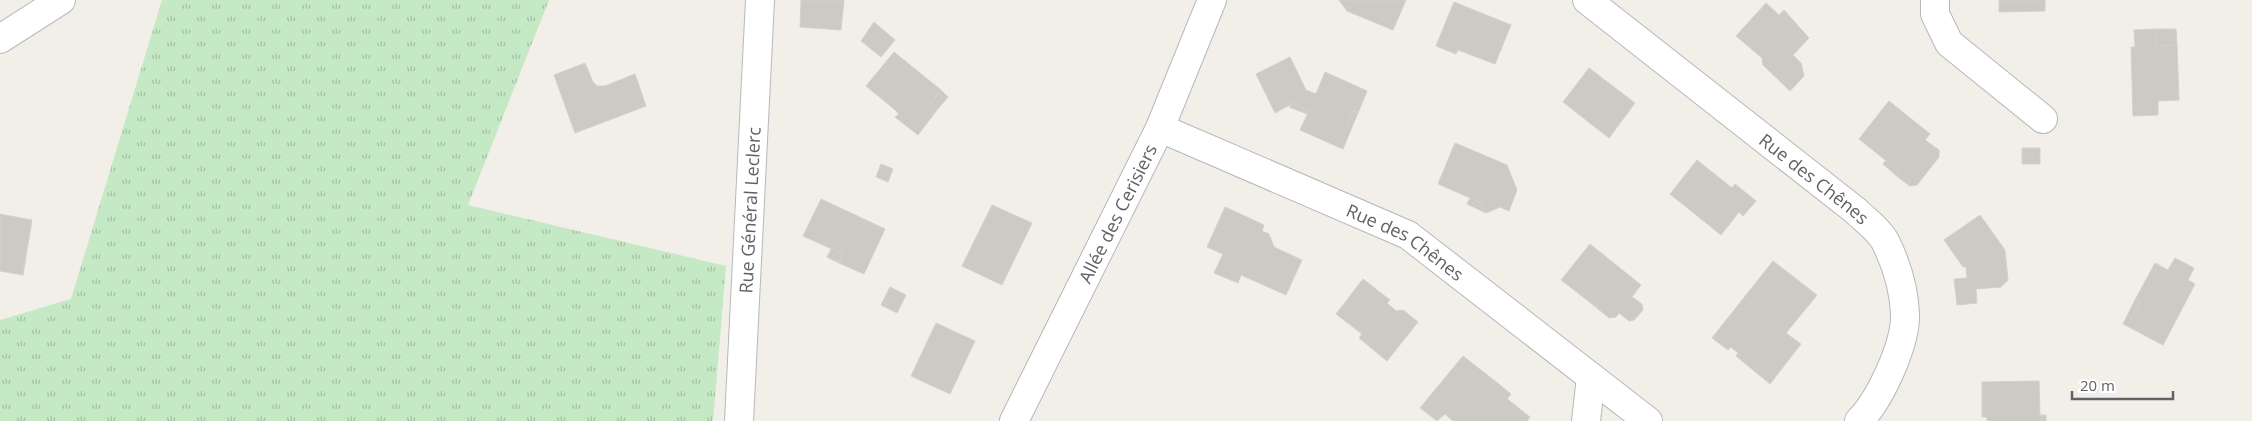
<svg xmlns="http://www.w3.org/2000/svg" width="2252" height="421" font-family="'Open Sans',sans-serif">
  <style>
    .grass { fill: url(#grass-tufts) }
    .building { fill: #cccac5; stroke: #d6d1c6 }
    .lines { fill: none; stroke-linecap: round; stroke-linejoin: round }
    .minor-casing { stroke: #b5b8bc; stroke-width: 30 }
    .secondary-casing { stroke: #b6babf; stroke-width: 30 }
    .minor { stroke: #fff; stroke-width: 28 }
    .secondary { stroke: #fff; stroke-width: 28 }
    .labels { text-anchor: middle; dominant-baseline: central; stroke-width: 4; stroke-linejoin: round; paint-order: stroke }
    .street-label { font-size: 18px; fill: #5f6368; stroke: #fff }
  </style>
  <defs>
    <pattern id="grass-tufts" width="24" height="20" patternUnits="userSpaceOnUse" patternTransform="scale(1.25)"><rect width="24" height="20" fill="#c5e8c5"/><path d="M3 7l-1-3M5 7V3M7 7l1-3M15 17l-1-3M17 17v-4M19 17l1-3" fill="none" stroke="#a3c0a4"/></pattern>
  </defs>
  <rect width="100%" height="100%" fill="#f1efe8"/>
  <polygon class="grass" points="162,0 549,0 468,205 726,266 713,421 0,421 0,320 71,299"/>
  <g class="building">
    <polygon points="801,0 844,0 841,30 800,27"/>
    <polygon points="1339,0 1406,0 1393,30 1347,11"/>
    <polygon points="1999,0 2045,0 2045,11 1999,12"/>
    <polygon points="1454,2 1511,25 1495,64 1458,50 1456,54 1436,46"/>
    <polygon points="1766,3 1779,15 1784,10 1809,38 1793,55 1801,63 1804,76 1790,91 1763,65 1762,58 1736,36"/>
    <polygon points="874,22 895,40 881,57 861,41"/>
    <polygon points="2155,29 2156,46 2177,45 2179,100 2158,101 2158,115 2133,116 2131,47 2135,47 2134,30"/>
    <polygon points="2155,29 2176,29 2177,45 2156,46"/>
    <polygon points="894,52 941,90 930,104 937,110 918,135 895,117 899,114 894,109 866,86"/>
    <polygon points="1290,57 1306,90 1316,94 1325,72 1367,91 1358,113 1353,111 1347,125 1352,127 1343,149 1300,130 1309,111 1293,103 1275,113 1256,74"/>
    <polygon points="585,63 593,82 597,86 605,86 635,74 646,106 575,133 554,75"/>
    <polygon points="1589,68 1635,103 1609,138 1563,102"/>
    <polygon points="941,90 948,97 937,110 930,104"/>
    <polygon points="1889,101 1930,134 1925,140 1939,150 1939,157 1917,185 1910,186 1899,178 1899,171 1859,139"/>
    <polygon points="1293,103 1309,111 1307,114 1289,107"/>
    <polygon points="1353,111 1358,113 1352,127 1347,125"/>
    <polygon points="1455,143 1507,165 1517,190 1509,211 1500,207 1486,213 1482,203 1438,184"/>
    <rect x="2022" y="148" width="18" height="16"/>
    <polygon points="1697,160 1732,188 1735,184 1756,201 1743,216 1739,212 1721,235 1670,194"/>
    <polygon points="1886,160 1899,171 1899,178 1883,164"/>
    <polygon points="881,164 893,169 888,182 876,177"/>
    <polygon points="1470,198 1482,203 1486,213 1467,204"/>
    <polygon points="821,199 885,229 864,274 839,263 843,254 803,236"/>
    <polygon points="992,205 1032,223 1002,285 962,266"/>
    <polygon points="1225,207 1264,225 1262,231 1269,234 1274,247 1302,260 1286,295 1241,275 1238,283 1214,273 1223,254 1207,247"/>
    <polygon points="0,214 32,220 23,275 0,271"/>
    <polygon points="1980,215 2005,250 2008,280 2001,287 1976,289 1977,303 1957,305 1954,279 1967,278 1966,267 1963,267 1944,240"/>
    <polygon points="1590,244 1641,285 1632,297 1642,304 1643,310 1634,320 1629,321 1619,313 1616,317 1609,318 1597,308 1596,301 1585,292 1582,296 1561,280"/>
    <polygon points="831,249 843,254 839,263 827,257"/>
    <polygon points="2175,258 2194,268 2188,280 2195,284 2163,345 2127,326 2140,303 2135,300 2155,263 2168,270"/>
    <polygon points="1773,261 1817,295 1786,333 1801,344 1770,384 1736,356 1738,353 1731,347 1728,350 1712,338"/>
    <polygon points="1363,279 1390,300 1387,303 1396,311 1403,310 1418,322 1387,361 1359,338 1362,334 1336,314"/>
    <polygon points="890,287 906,295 897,313 881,305"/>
    <polygon points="1585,292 1596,301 1597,308 1582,296"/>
    <polygon points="2135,300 2140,303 2127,326 2123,324"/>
    <polygon points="936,323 975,341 950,394 911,376"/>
    <polygon points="1463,356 1495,381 1491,386 1530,417 1527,421 1453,421 1445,414 1437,421 1420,408"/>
    <polygon points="1495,381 1511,394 1507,399 1491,386"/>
    <polygon points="2039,381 2040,415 2046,415 2046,421 1987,421 1987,417 1982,417 1982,382"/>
  </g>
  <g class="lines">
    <defs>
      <g id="minor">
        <path id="s1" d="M1587,0L1856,211C1865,220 1879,230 1885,241C1896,263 1904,290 1905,314C1906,344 1880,400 1859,421"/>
        <polyline points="1935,0 1935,14 1949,43 2043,119"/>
        <path id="s2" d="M1160,128L1408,235L1648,421"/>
        <path id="s3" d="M739,421L760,0"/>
        <path id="s4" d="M1014,421L1160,128L1212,0"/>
        <polyline points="1586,421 1591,377"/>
      </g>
      <polyline id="secondary" points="0,39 61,0"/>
    </defs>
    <use href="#minor" class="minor-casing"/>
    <use href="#secondary" class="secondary-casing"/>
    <use href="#minor" class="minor"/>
    <use href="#secondary" class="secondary"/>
  </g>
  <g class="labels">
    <g class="street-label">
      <text stroke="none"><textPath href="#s1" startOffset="289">Rue des Chênes</textPath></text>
      <text stroke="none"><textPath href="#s3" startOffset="211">Rue Général Leclerc</textPath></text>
      <text stroke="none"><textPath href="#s4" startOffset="232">Allée des Cerisiers</textPath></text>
      <text stroke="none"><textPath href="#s2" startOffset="271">Rue des Chênes</textPath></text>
    </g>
  </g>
  <path d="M2072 391v8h101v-8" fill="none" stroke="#5f6368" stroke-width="2.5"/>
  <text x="2080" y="391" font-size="15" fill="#5f6368" stroke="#ffffff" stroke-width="4" paint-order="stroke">20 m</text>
</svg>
